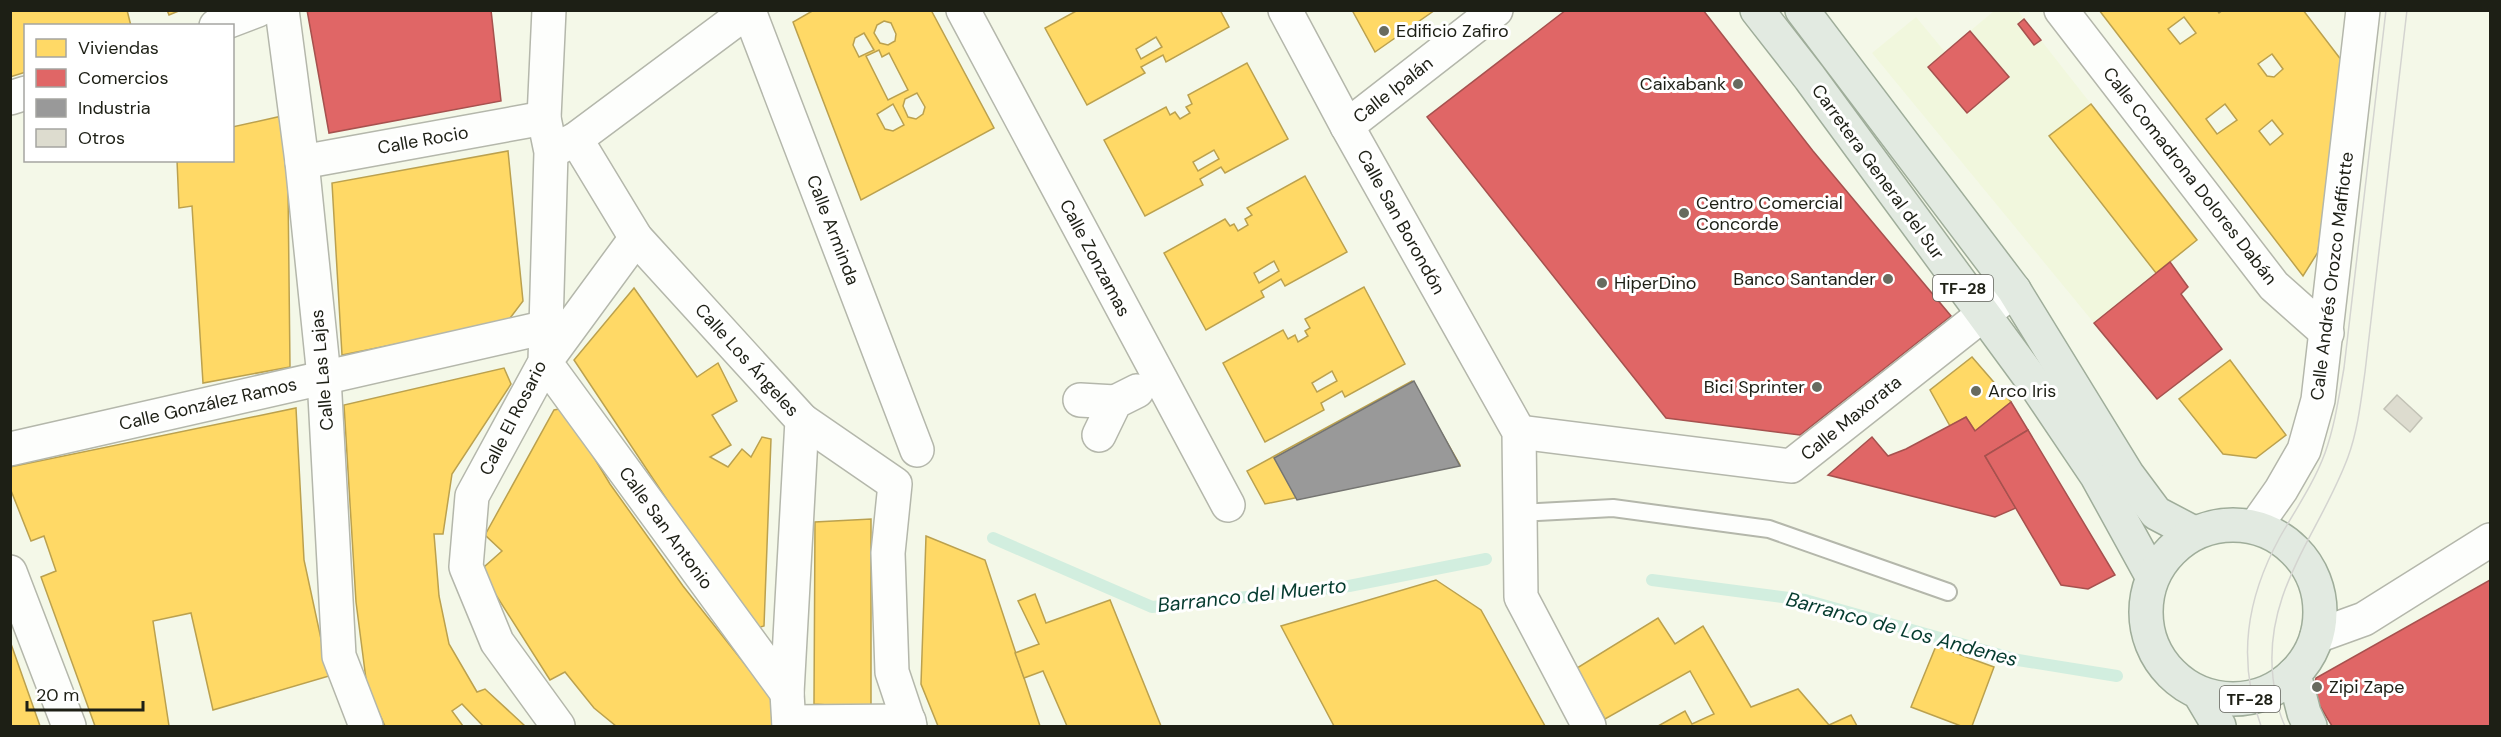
<svg xmlns="http://www.w3.org/2000/svg" width="2501" height="737" font-family="'DM Sans',sans-serif">
  <style>
    .built { fill: #f1f7dd }
    .homes { fill: #ffd966; stroke: #bba14e; stroke-width: 1.5; fill-rule: evenodd }
    .shops { fill: #e06666; stroke: #a6514e; stroke-width: 1.5 }
    .industry { fill: #999; stroke: #747471; stroke-width: 1.5 }
    .lines { fill: none; stroke-linecap: round; stroke-linejoin: round }
    .stream { stroke: #d2eedf; stroke-width: 12 }
    .building { fill: #dddccf; stroke: #c2c2b5; stroke-width: 1.5 }
    .lane-casing { stroke: #b4b7ab; stroke-width: 20 }
    .street-casing { stroke: #b4b7ab; stroke-width: 36 }
    .primary-casing { stroke: #9fad9a; stroke-width: 36 }
    .lane { stroke: #fdfefc; stroke-width: 16 }
    .street { stroke: #fdfefc; stroke-width: 33 }
    .primary { stroke: #e2eae1; stroke-width: 33 }
    .tram { stroke: #d4d4d0; stroke-width: 1.5 }
    .poi-dot { fill: #686b5f; stroke: #fff; stroke-width: 2 }
    .labels { text-anchor: middle; dominant-baseline: central; stroke-width: 6; stroke-linejoin: round; paint-order: stroke }
    .shield { fill: #fff; stroke: #61625b; stroke-width: 1.5 }
    .shield-label { font-size: 16px; font-weight: bold; fill: #1d1f15 }
    .poi-label { font-size: 18px; fill: #1d1f15; stroke: #fff; text-anchor: start }
    .street-label { font-size: 18px; fill: #1d1f15; stroke: #fff }
    .water-label { font-size: 20px; font-style: italic; fill: #053b2f; stroke: #fff }
  </style>
  <rect width="100%" height="100%" fill="#f4f8e8"/>
  <polygon class="built" points="1994,11 2018,11 2091,104 2050,136 2156,273 2094,323 1872,53 1916,17 1945,52"/>
  <g class="homes">
    <polygon points="10,10 127,10 131,26 26,26 26,72 10,77"/>
    <polygon points="167,10 181,10 169,15"/>
    <path d="M814,10H931L994,128L861,200L793,22ZM884,21L891,23L896,34L895,41L888,45L880,43L874,33L877,25ZM864,33L874,50L859,57L853,45L855,38ZM879,50L882,57L889,53L908,90L888,100L866,56ZM917,93L925,107L923,114L916,119L908,117L903,106L905,99ZM893,104L904,125L893,131L885,129L877,114Z"/>
    <path d="M1078,10H1220L1229,27L1166,62L1163,55L1141,67L1145,73L1087,105L1045,28ZM1156,37L1162,47L1141,59L1136,49Z"/>
    <polygon points="1352,10 1435,10 1375,52"/>
    <path d="M2099,10H2217L2219,13L2223,10H2303L2342,61L2318,252L2303,276ZM2184,17L2196,33L2180,44L2168,29ZM2272,54L2283,69L2274,77L2267,76L2258,64ZM2225,104L2237,120L2217,134L2206,119ZM2272,120L2283,134L2270,145L2259,131Z"/>
    <path d="M1247,63L1288,139L1225,173L1221,167L1200,179L1203,185L1145,216L1104,140L1166,107L1170,115L1175,112L1180,119L1190,113L1186,107L1192,104L1188,95ZM1214,150L1219,159L1198,171L1193,162Z"/>
    <polygon points="2091,104 2197,240 2156,273 2049,136"/>
    <polygon points="282,116 288,187 290,367 203,383 192,206 179,208 177,160 232,160 232,127"/>
    <polygon points="508,151 523,301 507,322 342,355 332,183"/>
    <path d="M1305,176L1347,252L1285,286L1281,279L1261,291L1264,297L1206,330L1164,253L1225,219L1230,226L1234,224L1238,231L1248,225L1245,219L1252,215L1247,208ZM1274,261L1279,271L1259,283L1254,273Z"/>
    <path d="M1364,287L1405,364L1345,397L1342,391L1321,403L1324,410L1265,442L1223,363L1283,330L1288,339L1295,335L1298,342L1308,336L1305,331L1310,328L1305,319ZM1332,371L1337,381L1317,392L1312,383Z"/>
    <polygon points="634,288 697,377 718,363 737,401 712,415 731,445 710,457 728,467 742,449 751,457 762,437 771,439 764,626 753,629 574,360"/>
    <polygon points="1972,357 2011,402 1975,431 1966,417 1950,426 1930,390"/>
    <polygon points="2230,360 2286,435 2256,458 2223,454 2179,399"/>
    <polygon points="504,368 511,384 452,474 443,534 434,534 439,596 449,644 477,692 485,689 525,726 483,726 462,704 452,711 463,726 385,726 367,687 356,602 344,405"/>
    <polygon points="1412,381 1460,465 1265,504 1247,471"/>
    <polygon points="296,408 304,560 329,676 213,710 191,613 153,621 169,726 95,726 41,577 56,571 44,536 31,541 10,488 10,467"/>
    <polygon points="564,408 610,484 683,586 774,701 772,726 616,726 594,708 565,672 550,680 489,584 484,567 502,551 485,535 554,410"/>
    <polygon points="871,519 871,708 814,704 815,522"/>
    <polygon points="926,536 985,560 1040,726 938,726 921,684"/>
    <polygon points="1436,580 1481,610 1545,726 1334,726 1281,626"/>
    <polygon points="1035,594 1046,623 1110,600 1161,726 1067,726 1043,671 1024,678 1015,653 1039,644 1018,601"/>
    <polygon points="1658,618 1675,644 1703,626 1751,707 1798,689 1829,725 1851,715 1857,726 1658,726 1685,711 1692,724 1714,714 1690,671 1605,719 1577,668"/>
    <polygon points="10,641 40,726 10,726"/>
    <polygon points="1936,646 1994,667 1972,726 1961,726 1911,707"/>
  </g>
  <g class="shops">
    <polygon points="307,10 491,10 501,101 329,133"/>
    <polygon points="1566,10 1703,10 1813,151 1951,316 1800,435 1666,418 1427,117"/>
    <polygon points="2024,19 2041,40 2034,45 2018,24"/>
    <polygon points="1970,31 2009,77 1967,113 1928,67"/>
    <polygon points="2170,262 2188,287 2181,294 2222,349 2157,399 2094,323"/>
    <polygon points="2011,402 2028,430 1985,456 2016,508 1995,517 1828,475 1872,437 1888,456 1906,449 1966,417 1975,431"/>
    <polygon points="2028,430 2115,575 2088,589 2061,585 1985,456"/>
    <polygon points="2490,580 2490,726 2332,726 2312,693 2316,678"/>
  </g>
  <polygon class="industry" points="1414,381 1460,466 1297,500 1274,458"/>
  <g class="lines">
    <g class="stream">
      <polyline points="993,538 1152,607 1349,586 1486,559"/>
      <polyline points="1652,580 1805,600 2018,660 2117,676"/>
    </g>
  </g>
  <polygon class="building" points="2397,395 2422,418 2410,432 2384,409"/>
  <g class="lines">
    <defs>
      <polyline id="lane" points="1520,513 1613,508 1769,529 1948,592"/>
      <g id="street">
        <polyline points="282,10 302,162 324,377 339,656 366,726"/>
        <polyline points="549,10 544,118 551,152 545,362 472,496 466,567 497,642 558,726"/>
        <polyline points="963,10 1228,505"/>
        <polyline points="1285,10 1347,126 1519,432 1521,597 1589,726"/>
        <polyline points="2061,10 2274,286 2327,333"/>
        <polyline points="749,11 917,450"/>
        <polyline points="216,26 258,10"/>
        <polyline points="10,98 26,93"/>
        <polyline points="1347,126 1496,10"/>
        <polyline points="576,139 636,238 802,420 787,693 789,726"/>
        <polyline points="556,149 576,139 749,10"/>
        <polyline points="302,162 544,118"/>
        <polyline points="636,238 545,362 787,693"/>
        <polyline points="1080,400 1115,402"/>
        <polyline points="802,420 895,484 888,553 892,672 910,726"/>
        <polyline points="1519,432 1791,466 2014,290"/>
        <polyline points="1099,435 1115,402 1137,391"/>
        <polyline points="10,449 547,327"/>
        <polyline points="2255,527 2281,490 2304,450 2318,400 2363,10"/>
        <polyline points="10,572 69,726"/>
        <polyline points="2317,636 2364,619 2490,540"/>
        <polyline points="789,722 909,721"/>
      </g>
      <g id="primary">
        <polyline points="1757,10 1810,78 2037,387 2097,476 2152,576"/>
        <polyline points="1802,10 2014,290 2127,474 2156,513 2194,533"/>
        <circle cx="2233" cy="612" r="87"/>
        <polyline points="2294,674 2304,713 2310,726"/>
        <polyline points="2200,694 2219,726"/>
      </g>
    </defs>
    <use href="#lane" class="lane-casing"/>
    <use href="#street" class="street-casing"/>
    <use href="#primary" class="primary-casing"/>
    <use href="#lane" class="lane"/>
    <use href="#street" class="street"/>
    <use href="#primary" class="primary"/>
    <g class="tram">
      <path d="M2261,726C2237,660 2246,599 2280,537C2296,509 2314,483 2325,453C2335,425 2339,396 2344,368L2386,10"/>
      <path d="M2285,726C2278,712 2275,694 2273,678C2263,591 2320,533 2348,457C2358,430 2361,400 2365,372L2407,10"/>
    </g>
  </g>
  <g class="poi-dot">
    <circle cx="1384" cy="31" r="6"/>
    <circle cx="1738" cy="84" r="6"/>
    <circle cx="1684" cy="213" r="6"/>
    <circle cx="1888" cy="279" r="6"/>
    <circle cx="1602" cy="283" r="6"/>
    <circle cx="1817" cy="387" r="6"/>
    <circle cx="1976" cy="391" r="6"/>
    <circle cx="2317" cy="687" r="6"/>
  </g>
  <g class="labels">
    <g class="shield">
      <rect x="1933" y="275" width="60" height="26" rx="4.5"/>
      <rect x="2220" y="686" width="60" height="26" rx="4.5"/>
    </g>
    <g class="shield-label">
      <text x="1963" y="288">TF-28</text>
      <text x="2250" y="699">TF-28</text>
    </g>
    <g class="poi-label">
      <text x="1396" y="31">Edificio Zafiro</text>
      <text x="1726" y="84" text-anchor="end">Caixabank</text>
      <text x="1696" y="203">Centro Comercial<tspan x="1696" dy="21">Concorde</tspan></text>
      <text x="1876" y="279" text-anchor="end">Banco Santander</text>
      <text x="1614" y="283">HiperDino</text>
      <text x="1805" y="387" text-anchor="end">Bici Sprinter</text>
      <text x="1988" y="391">Arco Iris</text>
      <text x="2329" y="687">Zipi Zape</text>
    </g>
    <g class="street-label">
      <text transform="translate(1393 90) rotate(-38)">Calle Ipalán</text>
      <text transform="translate(423 140) rotate(-10)">Calle Rocio</text>
      <text transform="translate(1878 172) rotate(54)">Carretera General del Sur</text>
      <text transform="translate(2190 176) rotate(52)">Calle Comadrona Dolores Dabán</text>
      <text transform="translate(1401 222) rotate(61)">Calle San Borondón</text>
      <text transform="translate(833 230) rotate(69)">Calle Arminda</text>
      <text transform="translate(1095 258) rotate(62)">Calle Zonzamas</text>
      <text transform="translate(2332 276) rotate(-83)">Calle Andrés Orozco Maffiotte</text>
      <text transform="translate(747 360) rotate(48)">Calle Los Ángeles</text>
      <text transform="translate(322 370) rotate(-95)">Calle Las Lajas</text>
      <text transform="translate(208 404) rotate(-13)">Calle González Ramos</text>
      <text transform="translate(513 418) rotate(-63)">Calle El Rosario</text>
      <text transform="translate(1851 418) rotate(-39)">Calle Maxorata</text>
      <text transform="translate(666 528) rotate(54)">Calle San Antonio</text>
    </g>
    <g class="water-label">
      <text transform="translate(1252 595) rotate(-6)">Barranco del Muerto</text>
      <text transform="translate(1902 629) rotate(15)">Barranco de Los Andenes</text>
    </g>
  </g>
  <rect width="2501" height="737" fill="none" stroke="#1d1f15" stroke-width="24"/>
  <rect x="24" y="24" width="210" height="138" fill="#ffffff" stroke="#a5a5a1" stroke-width="1.5"/>
  <rect x="36" y="39" width="30" height="18" fill="#ffd966" stroke="#a5a5a1" stroke-width="1.5"/>
  <text x="78" y="54" font-size="18" fill="#1d1f15">Viviendas</text>
  <rect x="36" y="69" width="30" height="18" fill="#e06666" stroke="#a5a5a1" stroke-width="1.5"/>
  <text x="78" y="84" font-size="18" fill="#1d1f15">Comercios</text>
  <rect x="36" y="99" width="30" height="18" fill="#999999" stroke="#a5a5a1" stroke-width="1.5"/>
  <text x="78" y="114" font-size="18" fill="#1d1f15">Industria</text>
  <rect x="36" y="129" width="30" height="18" fill="#dddccf" stroke="#a5a5a1" stroke-width="1.5"/>
  <text x="78" y="144" font-size="18" fill="#1d1f15">Otros</text>
  <path d="M27 701v9h116v-9" fill="none" stroke="#1d1f15" stroke-width="3"/>
  <text x="36" y="701" font-size="18" fill="#1d1f15" stroke="#ffffff" stroke-width="4.5" paint-order="stroke">20 m</text>
</svg>
